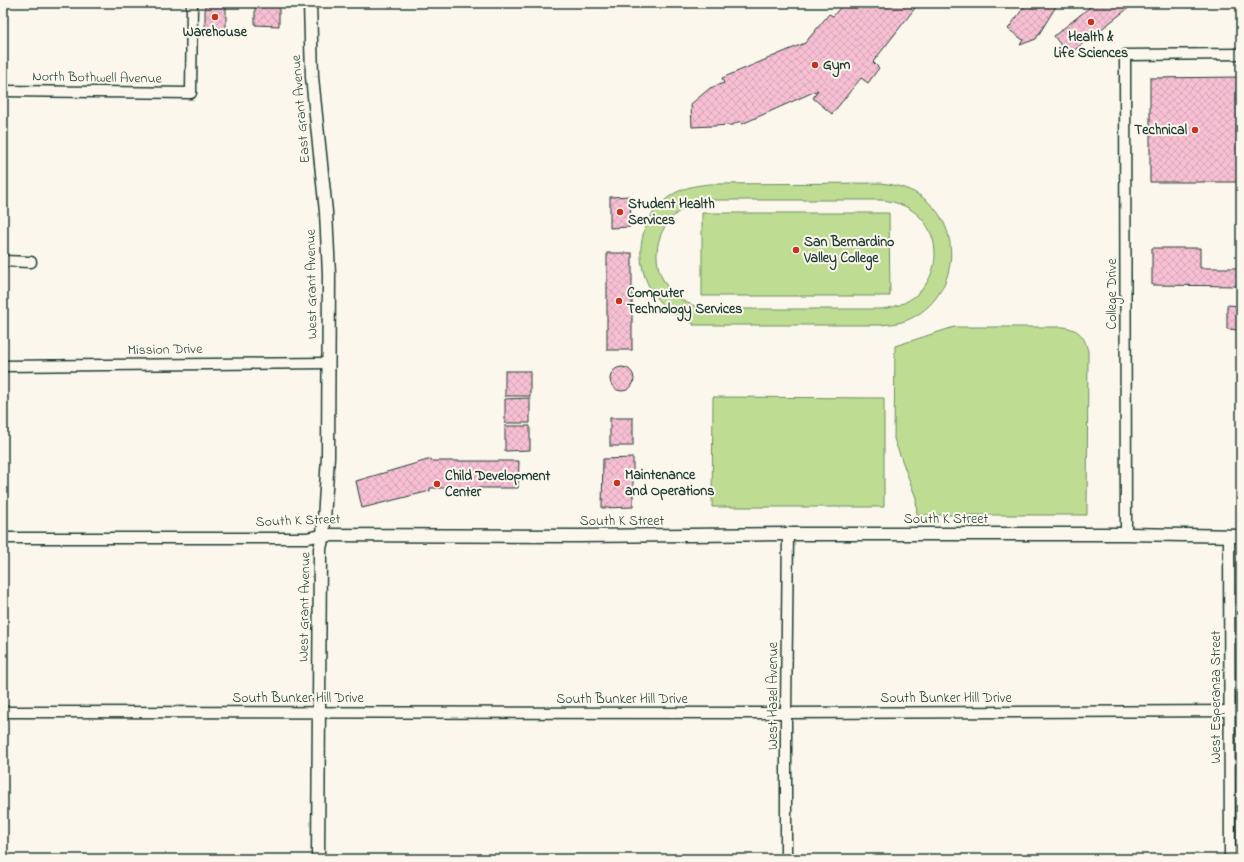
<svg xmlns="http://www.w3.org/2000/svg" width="1244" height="862" font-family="'Indie Flower',sans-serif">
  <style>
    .green { fill: #bfdc93; stroke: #6f8c64; fill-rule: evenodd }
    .building { fill: url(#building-cross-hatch); stroke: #1f3d34 }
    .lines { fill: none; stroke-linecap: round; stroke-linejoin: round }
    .minor-casing { stroke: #1f3d34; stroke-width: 13 }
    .tertiary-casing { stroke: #1f3d34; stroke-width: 15 }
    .minor { stroke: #fbf7ec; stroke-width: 10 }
    .tertiary { stroke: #fbf7ec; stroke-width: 12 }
    .poi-dot { fill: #c8321e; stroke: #fbf7ec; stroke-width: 1.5 }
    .labels { text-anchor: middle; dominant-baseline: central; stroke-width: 4; stroke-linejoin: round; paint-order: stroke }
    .poi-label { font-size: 14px; font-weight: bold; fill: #1f3d34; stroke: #fbf7ec; text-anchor: start }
    .street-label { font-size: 14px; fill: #1f3d34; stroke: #fbf7ec }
  </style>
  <defs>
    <pattern id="building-cross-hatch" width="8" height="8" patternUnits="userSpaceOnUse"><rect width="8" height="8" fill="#f8bfd3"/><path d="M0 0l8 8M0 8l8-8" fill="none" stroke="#d4a5b6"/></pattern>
  </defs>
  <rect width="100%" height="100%" fill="#fbf7ec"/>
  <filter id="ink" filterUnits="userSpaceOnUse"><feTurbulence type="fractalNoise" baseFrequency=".025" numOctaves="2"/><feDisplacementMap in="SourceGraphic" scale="8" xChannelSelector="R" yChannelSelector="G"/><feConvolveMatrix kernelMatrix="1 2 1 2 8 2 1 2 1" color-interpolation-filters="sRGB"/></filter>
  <g filter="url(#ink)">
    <g class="green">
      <path d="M881,183C897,185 913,189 926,200C967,234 955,302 905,321C897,324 889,324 881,325H693V323C634,305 621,225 675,193C686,187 698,185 711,184ZM711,200H881C953,206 953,302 881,309H711C639,303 639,207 711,200Z"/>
      <polygon points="702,213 889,213 890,296 702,296"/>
      <path d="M954,327H1064C1080,330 1084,336 1088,351L1087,515H917L916,498L894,439L895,346Z"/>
      <polygon points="713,397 884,398 884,507 712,507"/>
    </g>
    <g class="building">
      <rect x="205" y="3" width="21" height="29"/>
      <polygon points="255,3 279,3 279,26 255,25"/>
      <polygon points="844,3 919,3 873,62 879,68 868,83 861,78 832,114 813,98 818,90 742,124 740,121 733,125 692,127 691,104 710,88 724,83 722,78 805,43 829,14 833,16"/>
      <polygon points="1027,3 1058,3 1036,39 1020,45 1023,40 1008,29"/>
      <polygon points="1084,3 1135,3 1068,55 1054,36 1090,7"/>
      <polygon points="1241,77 1241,182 1150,182 1150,78"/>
      <polygon points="631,196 630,227 610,228 610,197"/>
      <polygon points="1152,248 1200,248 1200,268 1241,268 1241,286 1152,285"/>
      <rect x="607" y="253" width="25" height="97"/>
      <polygon points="1227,305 1241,306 1241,330 1227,329"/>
      <circle cx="622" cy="379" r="12"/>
      <rect x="505" y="371" width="25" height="25"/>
      <polygon points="530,398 530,423 505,423 505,399"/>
      <rect x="610" y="418" width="23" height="28"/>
      <polygon points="505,426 530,426 530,450 505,451"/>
      <polygon points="633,458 633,507 602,508 603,459"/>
      <polygon points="431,459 431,461 519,461 518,488 430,488 430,491 362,508 356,481"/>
    </g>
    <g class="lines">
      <defs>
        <g id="minor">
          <polyline points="3,91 191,93 192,3"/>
          <polyline points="3,261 31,262"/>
          <polyline points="3,366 328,363"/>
          <polyline points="1126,534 1125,55 1241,54"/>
          <polyline points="1229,536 1230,859"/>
          <polyline points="3,538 307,538 323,535"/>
          <polyline points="3,712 786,713 1241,711"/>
          <polyline points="786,859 786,713 788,534"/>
        </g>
        <g id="tertiary">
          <polyline points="310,3 312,77 326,212 329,274 328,457 323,535 320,549 318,859"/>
          <polyline points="323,535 578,536 788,534 1126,534 1241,536"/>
        </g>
      </defs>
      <use href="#minor" class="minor-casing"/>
      <use href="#tertiary" class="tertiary-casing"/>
      <use href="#minor" class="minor"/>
      <use href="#tertiary" class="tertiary"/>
    </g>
  </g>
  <g class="poi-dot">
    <circle cx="215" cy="17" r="4"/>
    <circle cx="1091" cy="22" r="4"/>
    <circle cx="815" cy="65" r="4"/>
    <circle cx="1195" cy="130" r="4"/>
    <circle cx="620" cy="212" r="4"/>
    <circle cx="796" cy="250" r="4"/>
    <circle cx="619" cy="301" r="4"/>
    <circle cx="617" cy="483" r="4"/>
    <circle cx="437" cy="484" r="4"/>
  </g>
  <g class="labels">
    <g class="poi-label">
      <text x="215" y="32" text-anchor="middle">Warehouse</text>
      <text x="1091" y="37" text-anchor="middle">Health &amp;<tspan x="1091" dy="16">Life Sciences</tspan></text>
      <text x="823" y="65">Gym</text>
      <text x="1187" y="130" text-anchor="end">Technical</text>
      <text x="628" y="204">Student Health<tspan x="628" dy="16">Services</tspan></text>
      <text x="804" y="242">San Bernardino<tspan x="804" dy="16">Valley College</tspan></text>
      <text x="627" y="293">Computer<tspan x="627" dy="16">Technology Services</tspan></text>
      <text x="625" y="475">Maintenance<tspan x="625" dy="16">and Operations</tspan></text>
      <text x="445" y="476">Child Development<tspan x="445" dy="16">Center</tspan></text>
    </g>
    <g class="street-label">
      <text transform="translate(97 78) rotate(1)">North Bothwell Avenue</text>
      <text transform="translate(301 109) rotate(-95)">East Grant Avenue</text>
      <text transform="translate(312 284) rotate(-91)">West Grant Avenue</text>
      <text transform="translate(1112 294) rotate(-90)">College Drive</text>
      <text transform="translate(165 350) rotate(-1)">Mission Drive</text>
      <text x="946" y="519">South K Street</text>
      <text transform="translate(298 521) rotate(-2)">South K Street</text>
      <text x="622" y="521">South K Street</text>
      <text transform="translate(305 607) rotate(-89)">West Grant Avenue</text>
      <text transform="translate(773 696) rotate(-90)">West Hazel Avenue</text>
      <text transform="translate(1216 697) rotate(-90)">West Esperanza Street</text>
      <text x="298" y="698">South Bunker Hill Drive</text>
      <text x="946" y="698">South Bunker Hill Drive</text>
      <text x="622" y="699">South Bunker Hill Drive</text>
    </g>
  </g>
  <rect width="1244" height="862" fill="none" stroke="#fbf7ec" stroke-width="16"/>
  <rect x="8" y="8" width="1228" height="846" fill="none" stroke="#1f3d34" stroke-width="1.5" filter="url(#ink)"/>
</svg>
